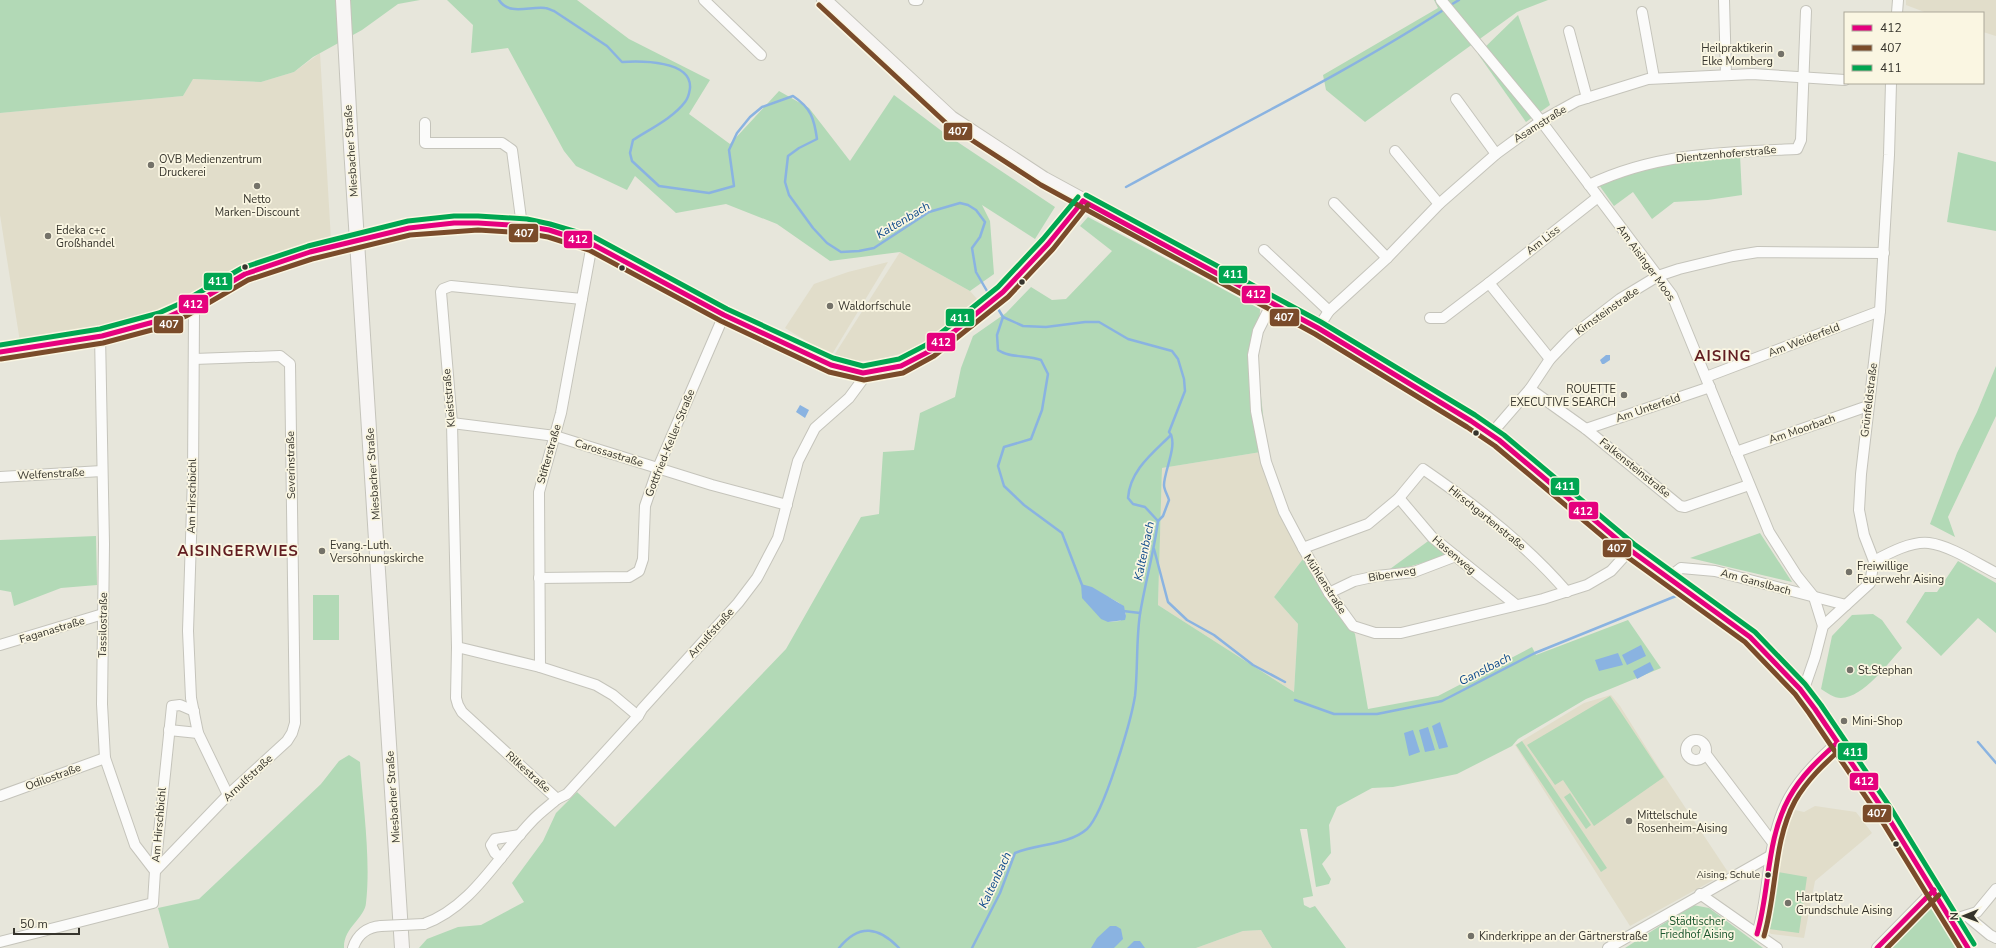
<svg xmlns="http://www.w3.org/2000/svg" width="1996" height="948" font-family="'Nunito Sans',sans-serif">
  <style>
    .built { fill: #e1ddca }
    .green { fill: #b2d9b6; fill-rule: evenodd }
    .water { fill: #8ab3e1 }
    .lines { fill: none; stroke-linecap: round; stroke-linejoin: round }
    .stream { stroke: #8ab3e1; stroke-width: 2.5 }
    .minor-casing { stroke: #c5c4bb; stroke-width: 12 }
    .secondary-casing { stroke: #c5c4bb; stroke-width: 16 }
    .minor { stroke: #fbfbfa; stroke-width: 10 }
    .secondary { stroke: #f7f5f4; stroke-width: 14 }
    .minor-bridge-casing { stroke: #c5c4bb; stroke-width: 12; stroke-linecap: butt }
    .minor-bridge { stroke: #fbfbfa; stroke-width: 10 }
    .bus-1-casing { stroke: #faf6e2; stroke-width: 8 }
    .bus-2-casing { stroke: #faf6e2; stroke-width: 8 }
    .bus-3-casing { stroke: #faf6e2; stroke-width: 8 }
    .bus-1 { stroke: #e5007d; stroke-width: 5 }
    .bus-2 { stroke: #7a4b2a; stroke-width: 5 }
    .bus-3 { stroke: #00a651; stroke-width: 5 }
    .poi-dot { fill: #747269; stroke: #faf6e2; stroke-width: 1.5 }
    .bus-dot { fill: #36342c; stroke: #faf6e2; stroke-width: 1.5 }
    .labels { text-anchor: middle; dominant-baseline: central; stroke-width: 3.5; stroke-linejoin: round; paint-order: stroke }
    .bus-label { font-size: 10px; fill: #36342c; stroke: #faf6e2; text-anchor: end }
    .poi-label { font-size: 11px; fill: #36342c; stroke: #faf6e2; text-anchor: start }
    .street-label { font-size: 11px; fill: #36342c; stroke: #faf6e2 }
    .park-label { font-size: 11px; fill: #19562d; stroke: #faf6e2 }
    .water-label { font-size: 12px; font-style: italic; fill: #0d4a8b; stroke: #faf6e2 }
    .district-label { font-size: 15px; font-weight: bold; letter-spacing: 1px; fill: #611c20; stroke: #faf6e2 }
    .line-badge { stroke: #faf6e2; stroke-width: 1.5 }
    .badge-label { font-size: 11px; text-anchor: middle; font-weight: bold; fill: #fff }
  </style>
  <rect width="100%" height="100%" fill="#e7e6db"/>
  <g class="built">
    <polygon points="1906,0 1996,0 1996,36 1983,32 1983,13 1927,13 1906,5"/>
    <polygon points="320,53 331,240 269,259 144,318 20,342 0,215 0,113 183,96 192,79 261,82 294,72"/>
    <polygon points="900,252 970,291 977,299 951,324 908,352 876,360 852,361 833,357"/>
    <polygon points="888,262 831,356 785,328 814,284 848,272"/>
    <polygon points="1267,451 1270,465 1306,555 1274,597 1298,624 1294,692 1158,605 1162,468"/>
    <polygon points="1611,695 1620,706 1661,771 1728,872 1630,926 1515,745 1584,703"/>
    <polygon points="1815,806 1856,812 1872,833 1815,881 1804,938 1771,934 1766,929 1779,836 1786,808 1804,812"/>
    <polygon points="1261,930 1272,948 1196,948 1243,931"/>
  </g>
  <g class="green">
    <polygon points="0,0 420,0 398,4 362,30 313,57 294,72 261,82 193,79 183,96 0,113"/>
    <polygon points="447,0 577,0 629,39 710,80 689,114 730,144 779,91 809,108 850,161 894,95 947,135 1055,207 1035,239 982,205 990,221 994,274 970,291 900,252 830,261 777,224 726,204 676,213 635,176 627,190 576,166 564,151 508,48 471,53 473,25"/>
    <polygon points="1434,0 1548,0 1517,12 1365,122 1326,90 1323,75 1438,8"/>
    <polygon points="1518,15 1550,105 1526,122 1478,54"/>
    <polygon points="1958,152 1996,162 1996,231 1947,222"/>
    <path d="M1740,155L1742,195L1708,200L1674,202L1652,219L1633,192L1614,206L1599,185C1644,164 1692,160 1740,155Z"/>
    <path d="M1088,217L1260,309L1258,369L1267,451L1162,468L1158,605L1294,692L1298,624L1274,597L1306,555L1355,634L1368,709L1438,696L1532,647L1536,655L1628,620L1661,668L1586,699L1518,739L1512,746L1457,774L1393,787L1372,788L1337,807L1329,825L1331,853L1322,864L1331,879L1329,884L1316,887L1307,829H1300L1313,896L1303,898L1304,905L1310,908L1315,906L1346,948H1272L1261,930L1243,931L1196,948H419L427,939L458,927L481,925L524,902L512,883L543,841L556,813L577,792L615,827L786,649L861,517L879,514L883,452L914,450L920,413L955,397L961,368L973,336L1006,313L1031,287L1052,300L1066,299L1112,251L1080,226ZM1108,597C1118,602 1125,604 1126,616L1120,621L1108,622Z"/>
    <polygon points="1996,366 1996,416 1948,517 1955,537 1930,524 1957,453 1977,412"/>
    <polygon points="1760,533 1792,582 1690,558"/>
    <polygon points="96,536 97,585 61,588 14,606 11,592 0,590 0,540"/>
    <polygon points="1431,539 1446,556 1408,567 1390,569"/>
    <polygon points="1958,561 1996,583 1996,633 1978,618 1941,656 1906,622 1925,592 1937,592"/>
    <rect x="313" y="595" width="26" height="45"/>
    <path d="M1873,614L1882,620L1902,648C1887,664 1864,697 1841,698C1834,698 1827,693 1821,689L1832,636L1852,615Z"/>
    <polygon points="1610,696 1664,777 1594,826 1563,780 1555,785 1527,745"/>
    <polygon points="1522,741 1607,868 1601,872 1516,745"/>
    <path d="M349,755L360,762C363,806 371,859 366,903C365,918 343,928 344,948H169L158,908L199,899L321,784L339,761Z"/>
    <polygon points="1570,793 1591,825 1586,829 1564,797"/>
    <polygon points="1778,872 1807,877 1799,933 1769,929"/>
    <polygon points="1932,903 1961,948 1884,948 1924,907"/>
    <polygon points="1693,905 1709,908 1763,948 1625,948"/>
  </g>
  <g class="water">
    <polygon points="1606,355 1610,355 1610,360 1604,364 1602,364 1600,360"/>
    <polygon points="800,405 809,410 805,418 796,412"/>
    <polygon points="1081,584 1092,587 1124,606 1126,616 1125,620 1108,622 1101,619 1082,598"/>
    <polygon points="1641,645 1646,656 1627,665 1622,655"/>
    <polygon points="1618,653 1623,665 1599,671 1595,660"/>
    <polygon points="1650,662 1654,670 1637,679 1633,671"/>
    <polygon points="1440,722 1448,747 1439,749 1432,726"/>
    <polygon points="1428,727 1435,750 1425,752 1419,730"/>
    <polygon points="1413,730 1420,752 1409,756 1404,733"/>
    <polygon points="1110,926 1116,926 1121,929 1123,939 1114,948 1091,948 1097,938"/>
    <polygon points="1134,941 1140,941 1145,948 1127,948"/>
  </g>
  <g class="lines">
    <g class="stream">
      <path d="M499,0C509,16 530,6 545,8C548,8 551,10 554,11L607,46L622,62C640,61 692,60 690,88C689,94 689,97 685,102C673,118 650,129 633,140L630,153L632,161L659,186L709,193L734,186L729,150L737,133L750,117L762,107L793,96C811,108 814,118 817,139L799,148L788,156L785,182L789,195L813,228L827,243L841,252L859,251L874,248L929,212L960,203L968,205L976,210L985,222L980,237L972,248L976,272L991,298"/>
      <polyline points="1449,6 1459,0"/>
      <path d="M1126,187C1233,128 1343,75 1445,9"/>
      <path d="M1003,317L997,335L998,350C1009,358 1027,355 1041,360L1048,374L1042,410L1031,439L1004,447L998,466L1004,486L1024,505L1062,533L1082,585"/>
      <path d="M1158,521L1145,507L1133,504L1128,498C1130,470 1153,453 1171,435"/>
      <polyline points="1154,549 1168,602 1187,620 1214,635 1253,665 1285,682"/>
      <polyline points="1123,611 1140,613"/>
      <polyline points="1295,700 1334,714 1377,714 1442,701 1535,653 1676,596"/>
      <polyline points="1978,742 1996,763"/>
      <path d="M839,948C859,923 879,927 899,948"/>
      <path d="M972,948L1000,893L1015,853C1036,844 1069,845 1087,829C1104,813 1131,721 1135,696C1138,669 1136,641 1140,614C1145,583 1154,552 1158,521L1163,516L1169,500C1168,496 1164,490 1164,485C1164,471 1179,443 1169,432L1185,391L1184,379L1178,359L1172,351L1128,339L1099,322H1085L1046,327L1023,326L1003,317L994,302"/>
    </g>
    <defs>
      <g id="minor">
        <polyline points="704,0 761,55"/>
        <polyline points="914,0 918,0"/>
        <polyline points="1441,0 1541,121 1672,295 1769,532 1797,576 1814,597 1823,626"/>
        <polyline points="1724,0 1726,75"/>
        <polyline points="1642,12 1654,78"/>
        <polyline points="1897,13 1898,0"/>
        <polyline points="1569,31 1587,98"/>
        <polyline points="1456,99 1496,154"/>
        <polyline points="425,123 425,143 502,143 512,150 522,226"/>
        <polyline points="1395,151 1439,204"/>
        <path d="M1589,185C1655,153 1725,152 1797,149L1801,140L1806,11"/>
        <polyline points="1334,203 1387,258"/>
        <polyline points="1264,250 1329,311"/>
        <polyline points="582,299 451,286 443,289 441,292 452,423 457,647 456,698 458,705 462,712 557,799 567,794 638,716"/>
        <polyline points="1272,303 1258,331 1253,355 1256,411 1266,462 1284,512 1303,548 1329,593 1353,626 1375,633 1401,633 1543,599 1587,585 1611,571 1630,550"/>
        <polyline points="191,305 194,313 193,477 188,631 191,698 198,733 228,795"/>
        <polyline points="1430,318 1443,318 1489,283"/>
        <polyline points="1318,328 1329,311 1387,258 1439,204 1496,154 1541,121 1577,101 1648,79 1752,74 1845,80"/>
        <path d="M0,352C53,343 110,338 161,320C191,309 216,286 245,274C287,256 332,247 376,237C388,235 398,230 409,228C466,218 539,221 592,244L724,315L831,365L863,373L901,366L930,351L1003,292L1048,244L1083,201"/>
        <polyline points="1550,359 1489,283 1598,197"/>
        <polyline points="1706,377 1880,311"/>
        <polyline points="1530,389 1586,429 1680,506 1685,507 1749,485"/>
        <polyline points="452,423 555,436 712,485 787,505"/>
        <polyline points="1586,429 1710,387"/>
        <polyline points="1491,434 1530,389 1550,359 1572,336 1620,299 1658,276 1679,269 1733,256 1758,252 1884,253"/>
        <polyline points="1736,452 1868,406"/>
        <polyline points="0,477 102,471"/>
        <polyline points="1399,498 1432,537 1516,605"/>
        <path d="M1303,548L1368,524L1399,498L1423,469C1474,504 1526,544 1567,592"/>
        <path d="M1874,561C1889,553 1911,541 1929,543C1951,546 1976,563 1996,573"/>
        <polyline points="539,578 629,577 639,571 643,559 645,506 658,468 724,315"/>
        <polyline points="1668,578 1681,568 1715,571 1846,605"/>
        <polyline points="1329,593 1354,581 1377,576 1414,572 1456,556"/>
        <polyline points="0,645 103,614"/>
        <polyline points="457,647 540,667 596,685 613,695 638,716 642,709 738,603 757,578 778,538 798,461 815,428 849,398 863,379 863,373"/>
        <polyline points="540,667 539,492 561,413 592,244"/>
        <polyline points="1800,689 1806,683 1815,657 1823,626 1870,583 1874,561 1864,535 1859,510 1861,474 1880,311 1889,155 1891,83"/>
        <polyline points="169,730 198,733"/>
        <circle cx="1696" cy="750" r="10"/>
        <polyline points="1705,753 1773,843"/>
        <polyline points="0,796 105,758"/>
        <polyline points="501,858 495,853 491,845 495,839 520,835"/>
        <polyline points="155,871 228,795 287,741 292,733 295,723 290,364 280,356 194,359"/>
        <polyline points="155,871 172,706 180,705 194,711"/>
        <polyline points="1700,894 1777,948"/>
        <polyline points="1967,916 1990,935 1996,938"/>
        <polyline points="1952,920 1977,912 1996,889"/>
        <path d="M424,924C472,907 498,856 532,821C539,813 549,806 557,799"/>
        <path d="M1757,934C1764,912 1766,890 1769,868C1777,807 1792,783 1837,743"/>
        <polyline points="0,942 153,903 155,871 135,845 105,758 102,704 104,544 100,335"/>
        <path d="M353,948C357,935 367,927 381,926"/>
        <polyline points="1608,948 1770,856"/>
        <polyline points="1877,948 1934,890"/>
      </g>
      <g id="secondary">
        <polyline points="343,0 351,147 402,948"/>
        <polyline points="824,0 951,118 1044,179 1318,328 1471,421 1499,440 1630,550 1750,637 1800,689 1815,709 1886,814 1934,890 1968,948"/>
      </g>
    </defs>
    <use href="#minor" class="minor-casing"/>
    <use href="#secondary" class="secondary-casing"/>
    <use href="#minor" class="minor"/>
    <use href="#secondary" class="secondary"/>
    <defs>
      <polyline id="minor-bridge" points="381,926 424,924"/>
    </defs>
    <use href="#minor-bridge" class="minor-bridge-casing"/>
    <use href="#minor-bridge" class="minor-bridge"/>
    <defs>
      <g id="bus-1">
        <polyline points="1083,201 1318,328 1471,421 1499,440 1630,550 1750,637 1800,689 1815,709 1886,814 1968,948"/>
        <polyline points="0,352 102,336 161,320 183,310 245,274 310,252 409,228 454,223 478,223 526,226 549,230 592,244 724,315 831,365 863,373 901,366 930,351 1003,292 1048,244 1083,201"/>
        <path d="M1757,934C1770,889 1766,840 1789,798C1801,776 1819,759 1837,743"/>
        <polyline points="1877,948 1934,890"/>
      </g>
      <g id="bus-2">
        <polyline points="819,5 947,124 1041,185 1315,334 1467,427 1495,446 1626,556 1745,642 1795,694 1809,713 1880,818 1960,948"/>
        <polyline points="1,359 103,343 163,327 186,316 248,280 312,259 410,235 478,230 525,233 548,237 589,250 721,321 829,372 864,380 903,373 934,356 1008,297 1053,249 1088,205"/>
        <path d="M1764,936C1777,892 1773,842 1795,801C1807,780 1824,764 1842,748"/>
        <polyline points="1887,948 1939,895"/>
      </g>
      <g id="bus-3">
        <polyline points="1086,195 1321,322 1475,415 1504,435 1634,544 1755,632 1805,684 1821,705 1892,810 1974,944"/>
        <polyline points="0,345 100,329 159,313 179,304 242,268 308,246 408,221 454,216 478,216 527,219 550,224 594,237 727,309 833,358 863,366 899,359 926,345 998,287 1043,239 1078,197"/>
      </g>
    </defs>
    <use href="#bus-1" class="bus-1-casing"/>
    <use href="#bus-2" class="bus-2-casing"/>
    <use href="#bus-3" class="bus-3-casing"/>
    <use href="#bus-1" class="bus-1"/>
    <use href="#bus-2" class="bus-2"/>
    <use href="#bus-3" class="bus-3"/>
  </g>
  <g class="poi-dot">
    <circle cx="1781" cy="54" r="4"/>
    <circle cx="151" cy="165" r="4"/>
    <circle cx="257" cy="186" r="4"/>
    <circle cx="48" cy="236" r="4"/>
    <circle cx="830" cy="306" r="4"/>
    <circle cx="1624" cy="395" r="4"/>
    <circle cx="322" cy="551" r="4"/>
    <circle cx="1849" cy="572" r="4"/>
    <circle cx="1850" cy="670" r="4"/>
    <circle cx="1844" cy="721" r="4"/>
    <circle cx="1629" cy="821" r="4"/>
    <circle cx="1788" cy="903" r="4"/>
    <circle cx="1471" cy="936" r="4"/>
  </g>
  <g class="bus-dot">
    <circle cx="245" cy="267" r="3.5"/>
    <circle cx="622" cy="268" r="3.5"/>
    <circle cx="1022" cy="282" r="3.5"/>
    <circle cx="1476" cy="433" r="3.5"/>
    <circle cx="1896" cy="844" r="3.5"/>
    <circle cx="1768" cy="875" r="3.5"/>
  </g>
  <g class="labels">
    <g class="bus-label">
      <text x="1760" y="875">Aising, Schule</text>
    </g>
    <g class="poi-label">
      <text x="1773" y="48" text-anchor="end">Heilpraktikerin<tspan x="1773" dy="13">Elke Momberg</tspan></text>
      <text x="159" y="159">OVB Medienzentrum<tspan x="159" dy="13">Druckerei</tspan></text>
      <text x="257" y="199" text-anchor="middle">Netto<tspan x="257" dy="13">Marken-Discount</tspan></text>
      <text x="56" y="230">Edeka c+c<tspan x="56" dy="13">Großhandel</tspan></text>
      <text x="838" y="306">Waldorfschule</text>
      <text x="1616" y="389" text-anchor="end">ROUETTE<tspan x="1616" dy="13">EXECUTIVE SEARCH</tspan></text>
      <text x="330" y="545">Evang.-Luth.<tspan x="330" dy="13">Versöhnungskirche</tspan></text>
      <text x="1857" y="566">Freiwillige<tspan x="1857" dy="13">Feuerwehr Aising</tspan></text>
      <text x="1858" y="670">St.Stephan</text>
      <text x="1852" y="721">Mini-Shop</text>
      <text x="1637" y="815">Mittelschule<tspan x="1637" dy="13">Rosenheim-Aising</tspan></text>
      <text x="1796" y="897">Hartplatz<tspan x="1796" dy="13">Grundschule Aising</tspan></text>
      <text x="1479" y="936">Kinderkrippe an der Gärtnerstraße</text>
    </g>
    <g class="street-label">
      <text transform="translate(1540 124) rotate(-32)">Asamstraße</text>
      <text transform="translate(351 151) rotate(-94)">Miesbacher Straße</text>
      <text transform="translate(1726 154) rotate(-5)">Dientzenhoferstraße</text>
      <text transform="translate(1543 240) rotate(-38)">Am Liss</text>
      <text transform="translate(1646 263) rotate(54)">Am Aisinger Moos</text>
      <text transform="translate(1607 311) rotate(-35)">Kirnsteinstraße</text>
      <text transform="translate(1804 340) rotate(-21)">Am Weiderfeld</text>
      <text transform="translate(449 398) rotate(-95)">Kleiststraße</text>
      <text transform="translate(1869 400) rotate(-83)">Grünfeldstraße</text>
      <text transform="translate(1648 408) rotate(-19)">Am Unterfeld</text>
      <text transform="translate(1802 429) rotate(-19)">Am Moorbach</text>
      <text transform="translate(670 443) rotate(-68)">Gottfried-Keller-Straße</text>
      <text transform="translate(609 453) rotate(17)">Carossastraße</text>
      <text transform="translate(549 454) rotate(-74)">Stifterstraße</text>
      <text transform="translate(291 465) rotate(-91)">Severinstraße</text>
      <text transform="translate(1635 468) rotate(39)">Falkensteinstraße</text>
      <text transform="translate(51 474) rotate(-3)">Welfenstraße</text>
      <text transform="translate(373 474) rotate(-94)">Miesbacher Straße</text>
      <text transform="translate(192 496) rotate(-89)">Am Hirschbichl</text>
      <text transform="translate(1487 518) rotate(39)">Hirschgartenstraße</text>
      <text transform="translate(1454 555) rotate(40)">Hasenweg</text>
      <text transform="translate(1392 574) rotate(-10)">Biberweg</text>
      <text transform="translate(1756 582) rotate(15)">Am Ganslbach</text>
      <text transform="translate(1325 584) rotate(57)">Mühlenstraße</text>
      <text transform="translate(103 625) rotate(-89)">Tassilostraße</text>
      <text transform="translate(52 630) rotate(-17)">Faganastraße</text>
      <text transform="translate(711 633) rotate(-48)">Arnulfstraße</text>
      <text transform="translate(528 772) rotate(42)">Rilkestraße</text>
      <text transform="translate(53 777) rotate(-20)">Odilostraße</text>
      <text transform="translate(248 778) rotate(-43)">Arnulfstraße</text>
      <text transform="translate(393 797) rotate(-94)">Miesbacher Straße</text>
      <text transform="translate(159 825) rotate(-85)">Am Hirschbichl</text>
    </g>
    <g class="park-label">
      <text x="1697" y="921">Städtischer<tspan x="1697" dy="13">Friedhof Aising</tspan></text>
    </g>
    <g class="water-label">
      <text transform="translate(903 220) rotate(-31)">Kaltenbach</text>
      <text transform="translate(1144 551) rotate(-78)">Kaltenbach</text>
      <text transform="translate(1485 669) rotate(-27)">Ganslbach</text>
      <text transform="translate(995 880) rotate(-65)">Kaltenbach</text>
    </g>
    <g class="district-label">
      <text x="1723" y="356">AISING</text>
      <text x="238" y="551">AISINGERWIES</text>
    </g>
  </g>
  <g class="line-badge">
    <rect x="943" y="122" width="30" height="19" rx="4" fill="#7a4b2a"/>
    <rect x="508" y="223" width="31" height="20" rx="4" fill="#7a4b2a"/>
    <rect x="563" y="230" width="30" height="19" rx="4" fill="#e5007d"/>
    <rect x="1218" y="265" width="30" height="19" rx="4" fill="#00a651"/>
    <rect x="203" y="272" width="30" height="19" rx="4" fill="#00a651"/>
    <rect x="1241" y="285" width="30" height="19" rx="4" fill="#e5007d"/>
    <rect x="178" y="294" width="31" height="20" rx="4" fill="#e5007d"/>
    <rect x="1269" y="308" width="31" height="19" rx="4" fill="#7a4b2a"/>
    <rect x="945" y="308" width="30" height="19" rx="4" fill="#00a651"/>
    <rect x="153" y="315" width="31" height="19" rx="4" fill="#7a4b2a"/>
    <rect x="926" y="332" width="30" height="20" rx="4" fill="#e5007d"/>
    <rect x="1550" y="477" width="30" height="19" rx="4" fill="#00a651"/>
    <rect x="1568" y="501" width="31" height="19" rx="4" fill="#e5007d"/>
    <rect x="1602" y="539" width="30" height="19" rx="4" fill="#7a4b2a"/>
    <rect x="1837" y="742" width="31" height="19" rx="4" fill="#00a651"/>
    <rect x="1849" y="772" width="30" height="19" rx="4" fill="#e5007d"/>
    <rect x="1862" y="804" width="30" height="19" rx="4" fill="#7a4b2a"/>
  </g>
  <g class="badge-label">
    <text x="958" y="135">407</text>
    <text x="524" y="237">407</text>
    <text x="578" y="243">412</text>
    <text x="1233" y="278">411</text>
    <text x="218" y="285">411</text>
    <text x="1256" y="298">412</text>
    <text x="193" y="308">412</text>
    <text x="1284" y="321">407</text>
    <text x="960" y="322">411</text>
    <text x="169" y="328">407</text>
    <text x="941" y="346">412</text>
    <text x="1565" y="490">411</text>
    <text x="1583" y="515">412</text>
    <text x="1617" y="552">407</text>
    <text x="1853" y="756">411</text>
    <text x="1864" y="785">412</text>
    <text x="1877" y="817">407</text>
  </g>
  <rect x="1844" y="12" width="140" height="72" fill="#faf6e2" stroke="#aca899"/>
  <rect x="1852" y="25" width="20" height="6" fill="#e5007d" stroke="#aca899"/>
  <text x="1880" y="32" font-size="12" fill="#36342c">412</text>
  <rect x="1852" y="45" width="20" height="6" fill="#7a4b2a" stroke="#aca899"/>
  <text x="1880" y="52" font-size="12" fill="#36342c">407</text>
  <rect x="1852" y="65" width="20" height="6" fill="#00a651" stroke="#aca899"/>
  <text x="1880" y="72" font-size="12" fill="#36342c">411</text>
  <g transform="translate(1964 916) rotate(269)" stroke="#faf6e2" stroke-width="3" paint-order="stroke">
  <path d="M0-3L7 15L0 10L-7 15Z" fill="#36342c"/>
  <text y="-6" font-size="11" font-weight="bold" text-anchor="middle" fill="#36342c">N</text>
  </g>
  <path d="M14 928v6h65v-6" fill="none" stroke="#36342c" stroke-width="2"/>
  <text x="20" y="928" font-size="12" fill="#36342c" stroke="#faf6e2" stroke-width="3" paint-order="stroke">50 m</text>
</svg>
